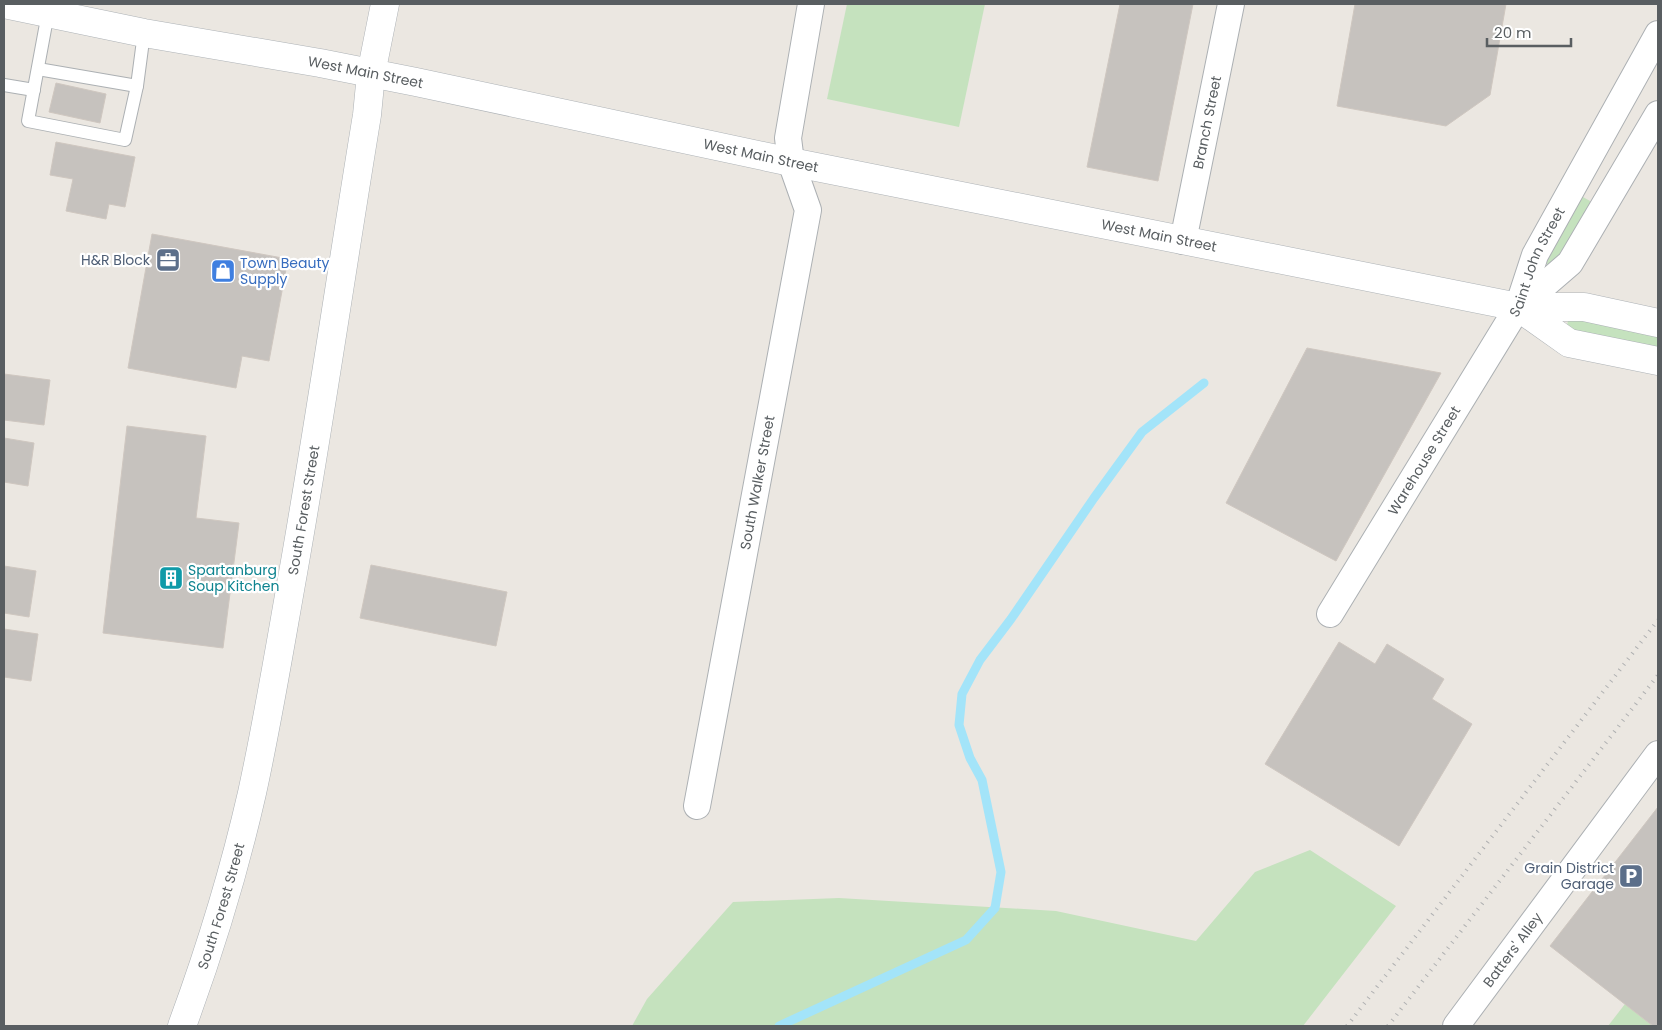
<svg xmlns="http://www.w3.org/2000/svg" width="1662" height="1030" font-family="Poppins,sans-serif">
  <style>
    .green { fill: #c5e2be }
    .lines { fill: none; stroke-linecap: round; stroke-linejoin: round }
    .stream { stroke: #a3e4f9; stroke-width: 9 }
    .building { fill: #c6c2be; stroke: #cfc7c0 }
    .lane-casing { stroke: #acb0b3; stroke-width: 14 }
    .street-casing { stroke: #acb0b3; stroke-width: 28 }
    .secondary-casing { stroke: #adb2b6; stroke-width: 29 }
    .lane { stroke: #fff; stroke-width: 12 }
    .street { stroke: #fff; stroke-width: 26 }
    .secondary { stroke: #fff; stroke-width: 28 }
    .rail { stroke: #afb0b1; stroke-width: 4; stroke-dasharray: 1 6; stroke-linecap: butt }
    .labels { text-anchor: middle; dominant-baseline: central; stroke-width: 4.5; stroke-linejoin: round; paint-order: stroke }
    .street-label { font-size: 14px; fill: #595e61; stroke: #fff }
    .service-label { font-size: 14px; fill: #4e5e75; stroke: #fff; text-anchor: end }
    .shop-label { font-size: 14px; fill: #366cbe; stroke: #fff; text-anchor: start }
    .culture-label { font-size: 14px; fill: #0d838f; stroke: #fff; text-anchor: start }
  </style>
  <rect width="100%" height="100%" fill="#ebe7e1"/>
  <g class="green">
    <polygon points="847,4 985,4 959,127 827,99"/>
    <polygon points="1583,197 1590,201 1590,204 1560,261 1551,266 1547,264 1546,259 1579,198"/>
    <polygon points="1573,317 1658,335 1658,350 1576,332 1567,325 1568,321"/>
    <polygon points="1310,850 1396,906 1303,1026 632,1026 647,999 733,902 839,898 1056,911 1196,941 1255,872"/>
    <polygon points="1625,1004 1653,1026 1608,1026"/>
  </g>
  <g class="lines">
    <polyline class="stream" points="779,1026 966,940 995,908 1001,872 982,780 970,758 959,725 962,694 980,660 1011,619 1094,498 1142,432 1204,383"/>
  </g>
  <g class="building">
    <polygon points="1120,4 1193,4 1158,181 1087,167"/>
    <polygon points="1355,4 1506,4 1490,95 1446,126 1337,106"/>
    <polygon points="56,83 106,94 100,123 49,112"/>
    <polygon points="56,142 135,157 125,207 109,204 106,219 66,211 73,179 50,175"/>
    <polygon points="152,234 288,259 269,361 242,356 236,388 128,368"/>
    <polygon points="1307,348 1441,373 1336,561 1226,503"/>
    <polygon points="4,374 50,380 44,425 4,420"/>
    <polygon points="127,426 206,436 196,518 239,523 223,648 103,633"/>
    <polygon points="4,438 34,443 28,486 4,482"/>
    <polygon points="371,565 507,592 496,646 360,618"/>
    <polygon points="4,566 36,571 29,617 4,613"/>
    <polygon points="4,629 38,634 31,681 4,677"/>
    <polygon points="1339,642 1375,664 1387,644 1444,679 1432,699 1472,724 1399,846 1265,764"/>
    <polygon points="1658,807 1658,1026 1653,1026 1550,946"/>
  </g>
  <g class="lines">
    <defs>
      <g id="lane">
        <polyline points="48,13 28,121 125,140 137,86 144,33"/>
        <polyline points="38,69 137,86"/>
        <polyline points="4,85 34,90"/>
      </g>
      <g id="street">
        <path id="s1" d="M1183,241L1231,4"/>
        <polyline points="1519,307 1570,263 1658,114"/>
        <path id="s2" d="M1330,614L1518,307L1535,255L1658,34"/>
        <path id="s3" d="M697,806L808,210L791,162L788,138L811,4"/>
        <path id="s4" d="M1456,1026L1658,754"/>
      </g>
      <g id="secondary">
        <path id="s5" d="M4,4L144,33L320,63L416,82L791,162L1518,307H1584L1658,323"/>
        <polyline points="1518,307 1569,343 1658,361"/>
        <path id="s6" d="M182,1026C210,950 234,872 252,793C268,720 280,646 293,573C320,420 342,267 367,115L371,74L385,4"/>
      </g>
    </defs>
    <use href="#lane" class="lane-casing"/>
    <use href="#street" class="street-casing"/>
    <use href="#secondary" class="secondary-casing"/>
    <use href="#lane" class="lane"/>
    <use href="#street" class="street"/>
    <use href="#secondary" class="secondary"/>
    <g class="rail">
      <polyline points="1347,1026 1658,620"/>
      <polyline points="1388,1026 1658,675"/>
    </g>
  </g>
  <defs>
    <symbol id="office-square" viewBox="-11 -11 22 22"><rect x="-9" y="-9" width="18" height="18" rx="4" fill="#5c6f8a" stroke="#fff"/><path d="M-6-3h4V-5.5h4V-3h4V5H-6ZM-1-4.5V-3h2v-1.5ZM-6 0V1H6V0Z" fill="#fff"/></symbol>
    <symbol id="shop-square" viewBox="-11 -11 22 22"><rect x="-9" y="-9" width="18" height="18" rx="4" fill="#3f7fe0" stroke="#fff"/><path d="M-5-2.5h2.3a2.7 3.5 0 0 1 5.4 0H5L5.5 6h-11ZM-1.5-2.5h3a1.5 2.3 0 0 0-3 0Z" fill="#fff"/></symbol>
    <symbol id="building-square" viewBox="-11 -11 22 22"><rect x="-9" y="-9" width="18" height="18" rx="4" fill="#0f9aa8" stroke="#fff"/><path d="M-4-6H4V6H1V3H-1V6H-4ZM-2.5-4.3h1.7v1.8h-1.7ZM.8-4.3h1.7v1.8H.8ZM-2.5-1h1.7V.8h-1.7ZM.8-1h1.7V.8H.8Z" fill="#fff"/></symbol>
    <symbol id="parking-square" viewBox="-11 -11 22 22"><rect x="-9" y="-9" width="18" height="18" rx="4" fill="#5c6f8a" stroke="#fff"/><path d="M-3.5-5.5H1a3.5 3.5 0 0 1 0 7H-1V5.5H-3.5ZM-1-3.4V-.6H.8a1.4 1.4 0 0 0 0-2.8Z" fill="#fff"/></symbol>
  </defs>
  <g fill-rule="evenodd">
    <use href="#office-square" x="154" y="246" width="28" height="28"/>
    <use href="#shop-square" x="209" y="257" width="28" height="28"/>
    <use href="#building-square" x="157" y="564" width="28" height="28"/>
    <use href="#parking-square" x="1617" y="862" width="28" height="28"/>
  </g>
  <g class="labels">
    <g class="street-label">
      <text stroke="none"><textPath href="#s5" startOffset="368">West Main Street</textPath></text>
      <text stroke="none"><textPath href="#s1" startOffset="121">Branch Street</textPath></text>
      <text stroke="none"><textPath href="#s5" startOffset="772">West Main Street</textPath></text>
      <text stroke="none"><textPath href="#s5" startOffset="1178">West Main Street</textPath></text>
      <text stroke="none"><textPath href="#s2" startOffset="409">Saint John Street</textPath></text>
      <text stroke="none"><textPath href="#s2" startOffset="180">Warehouse Street</textPath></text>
      <text stroke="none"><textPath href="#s3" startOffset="329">South Walker Street</textPath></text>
      <text stroke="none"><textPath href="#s6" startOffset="531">South Forest Street</textPath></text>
      <text stroke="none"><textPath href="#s6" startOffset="126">South Forest Street</textPath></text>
      <text stroke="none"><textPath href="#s4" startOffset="95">Batters' Alley</textPath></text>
    </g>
    <g class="service-label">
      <text x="150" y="260">H&amp;R Block</text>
      <text x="1614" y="868">Grain District<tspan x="1614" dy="16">Garage</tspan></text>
    </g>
    <g class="shop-label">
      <text x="240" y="263">Town Beauty<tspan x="240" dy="16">Supply</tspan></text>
    </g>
    <g class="culture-label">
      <text x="188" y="570">Spartanburg<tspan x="188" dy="16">Soup Kitchen</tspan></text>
    </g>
  </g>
  <rect width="1662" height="1030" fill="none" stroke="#595e61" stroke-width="10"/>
  <path d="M1487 38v8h84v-8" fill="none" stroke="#595e61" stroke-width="2.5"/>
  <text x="1494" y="38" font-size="15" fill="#595e61" stroke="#ffffff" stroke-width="4" paint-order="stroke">20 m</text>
</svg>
